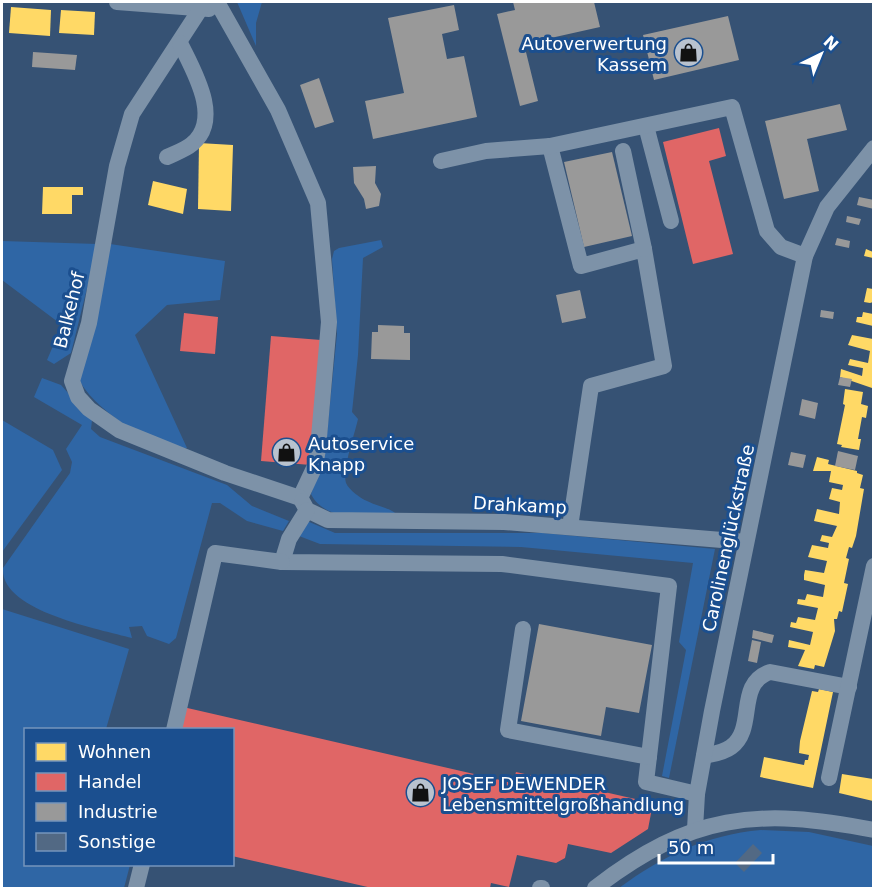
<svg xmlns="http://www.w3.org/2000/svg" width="875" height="890" font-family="'DejaVu Sans',sans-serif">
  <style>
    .green { fill: #2f66a5 }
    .homes { fill: #ffd966 }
    .shops { fill: #e06666 }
    .industry { fill: #999 }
    .building { fill: #526984 }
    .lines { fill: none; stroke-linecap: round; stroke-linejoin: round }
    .minor { stroke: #7d92a8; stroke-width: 16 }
    .labels { text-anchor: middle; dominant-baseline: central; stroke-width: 6; stroke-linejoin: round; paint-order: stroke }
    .poi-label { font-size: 18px; fill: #fff; stroke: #1b4f8f; text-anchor: start }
    .street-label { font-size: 18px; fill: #fff; stroke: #1b4f8f }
  </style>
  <rect width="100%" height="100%" fill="#365274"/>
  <g class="green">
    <polygon points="237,2 262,2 256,23 256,46"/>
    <path d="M381,240L383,247L363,258L358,355L352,412L358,419C355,433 342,470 346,483C349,490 360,498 367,501C379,507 390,507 400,517C371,516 326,524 311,494L325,453L337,334L332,259L334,251L339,248Z"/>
    <polygon points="2,241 98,244 71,353 54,364 47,360 62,325 2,280"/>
    <path d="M110,244L225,261L220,300L167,305L135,335L187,448C157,453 90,406 79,379Z"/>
    <path d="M42,378L61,385L92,420L91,429L100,437L227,485L252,506L289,521L283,531L247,521L220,503H212L176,638L169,644L147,636L142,626L129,627L132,638C100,629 0,611 3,568L70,473L72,462L66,449L82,425L34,397Z"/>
    <polygon points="2,420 53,450 62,470 2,552"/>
    <polygon points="307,521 335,533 543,533 715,549 669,778 662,776 686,650 679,642 693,563 521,547 320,544 299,536"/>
    <polygon points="2,609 129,649 106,729 26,730 26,864 130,865 124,888 2,888"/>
    <path d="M761,830L809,832L873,846V888H619C662,856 706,835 761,830Z"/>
  </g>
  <g class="homes">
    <polygon points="11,7 51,10 50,36 9,33"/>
    <polygon points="61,10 95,12 94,35 59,33"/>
    <polygon points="199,143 233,145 231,211 198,209"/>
    <polygon points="153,181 187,189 183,214 148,205"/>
    <polygon points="43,187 83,187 83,195 72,195 72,214 42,214"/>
    <polygon points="866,249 873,252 873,258 864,256"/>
    <polygon points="867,288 873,289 873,302 870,303 864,302"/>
    <polygon points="863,312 873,314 873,326 856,322 857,317 862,317"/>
    <polygon points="852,335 873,339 872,388 840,377 841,369 862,376 863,368 867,369 848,365 850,359 868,363 870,351 848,345"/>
    <polygon points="845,389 863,392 861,404 868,406 866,418 862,417 858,439 861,439 859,450 841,447 842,445 837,444 845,405 843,404"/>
    <polygon points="817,457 829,460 828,464 857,471 857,473 863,475 860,488 864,489 856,536 852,548 849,547 846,558 849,559 844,583 848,584 842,612 839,611 837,619 834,619 835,631 824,667 815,665 814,669 798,666 805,650 788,647 789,640 810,645 813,632 790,627 791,622 796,623 798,617 815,620 818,608 797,604 798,599 805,600 807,594 823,597 825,585 804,580 804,575 805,570 824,573 827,561 808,557 812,545 828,548 829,543 820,541 822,535 832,537 837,526 814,521 817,509 839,514 840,502 829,499 832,488 842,490 843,485 829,482 831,471 813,471"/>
    <polygon points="819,689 833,692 813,788 760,777 764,757 804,765 805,760 808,760 809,755 799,753 800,741 812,691 818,692"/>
    <polygon points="842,774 873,779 873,801 839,793"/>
  </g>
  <g class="shops">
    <polygon points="719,128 726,156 709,161 733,254 693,264 663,142"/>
    <polygon points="184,313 218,317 215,354 180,351"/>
    <polygon points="271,336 321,340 311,465 261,461"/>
    <polygon points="183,707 513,783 516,772 653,803 648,829 611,853 568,844 565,858 556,863 517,855 509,887 491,883 490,888 372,888 232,856 232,730 177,730"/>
  </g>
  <g class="industry">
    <polygon points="513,2 594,2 600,27 524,44 538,101 520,106 497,14 515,10"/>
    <polygon points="454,5 459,30 442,34 447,59 464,56 477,117 373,139 365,101 404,93 388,18"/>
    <polygon points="728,16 739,60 654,80 643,35"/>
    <polygon points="33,52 77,55 75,70 32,67"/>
    <polygon points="319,78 334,122 315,128 300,85"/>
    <polygon points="840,104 847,130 807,139 819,191 784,199 765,121"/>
    <polygon points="612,152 632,236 584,247 564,162"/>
    <polygon points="376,166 375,183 381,194 379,206 366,209 364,199 354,183 353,167"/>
    <polygon points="859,197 874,200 874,209 857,205"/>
    <polygon points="847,216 861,219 859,225 846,222"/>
    <polygon points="837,238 850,241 849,248 835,245"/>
    <polygon points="580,290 586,318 562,323 556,295"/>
    <polygon points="821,310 834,312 833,319 820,317"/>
    <polygon points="378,325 404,326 404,333 410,333 410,360 371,359 372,332 378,332"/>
    <polygon points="840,377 852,379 850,387 838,385"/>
    <polygon points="802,399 818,403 815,419 799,415"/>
    <polygon points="838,451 858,456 855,470 835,466"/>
    <polygon points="791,452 806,455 803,468 788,465"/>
    <polygon points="539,624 652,645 639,713 606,707 601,736 521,721"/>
    <polygon points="753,630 774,635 772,643 752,638"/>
    <polygon points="752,640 761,642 757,663 748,661"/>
  </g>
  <polygon class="building" points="753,844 762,853 744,872 735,863"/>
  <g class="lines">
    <g class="minor">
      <polyline points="117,2 209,9"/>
      <polyline points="217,2 278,110 318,203 329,322 318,449 315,466 300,498"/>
      <polyline points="201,8 132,114 117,166 89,323 72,381 78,397 89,409 119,430 225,473 300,498"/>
      <polyline points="646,126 671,221"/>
      <polyline points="550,146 581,266 644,249 664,366 591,386 570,527"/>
      <polyline points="623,151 644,249"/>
      <path d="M167,157C175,153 185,150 192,144C223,119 193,70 180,43"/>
      <polyline points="441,161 486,151 550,146 732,107 767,231 781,247 805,256"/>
      <polyline points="302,501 307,510 328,520 504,522 746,542"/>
      <polyline points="307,510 289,539 282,562 502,564 669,586 646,782 697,794"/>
      <polyline points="523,629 508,730 649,757"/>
      <polyline points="174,730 215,553 282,562"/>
      <path d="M704,756C713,754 723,753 731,747C757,728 735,684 770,672L849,687"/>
      <polyline points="829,778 874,566"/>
      <polyline points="695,829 697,794 712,711 805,256 827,207 874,148"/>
      <polyline points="136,888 142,864"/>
      <polyline points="540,888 542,888"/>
      <path d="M595,888C691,814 757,807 874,830"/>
    </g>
  </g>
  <defs>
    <symbol id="shop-disc" viewBox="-11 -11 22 22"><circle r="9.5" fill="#b9c2ce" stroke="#1b4f8f"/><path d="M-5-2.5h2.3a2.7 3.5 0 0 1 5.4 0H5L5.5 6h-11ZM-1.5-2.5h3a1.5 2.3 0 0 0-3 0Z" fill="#111"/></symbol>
  </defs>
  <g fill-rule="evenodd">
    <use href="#shop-disc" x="672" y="36" width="33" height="33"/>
    <use href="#shop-disc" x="270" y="436" width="33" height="33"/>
    <use href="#shop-disc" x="404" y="776" width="33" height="33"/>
  </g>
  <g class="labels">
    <g class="poi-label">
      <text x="667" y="43" text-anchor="end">Autoverwertung<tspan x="667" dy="21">Kassem</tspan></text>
      <text x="308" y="443">Autoservice<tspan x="308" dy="21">Knapp</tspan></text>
      <text x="442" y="783">JOSEF DEWENDER<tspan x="442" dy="21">Lebensmittelgroßhandlung</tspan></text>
    </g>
    <g class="street-label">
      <text transform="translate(69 310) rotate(-76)">Balkehof</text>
      <text transform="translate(520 505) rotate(3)">Drahkamp</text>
      <text transform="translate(728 538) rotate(-78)">Carolinenglückstraße</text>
    </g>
  </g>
  <rect width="875" height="890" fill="none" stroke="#ffffff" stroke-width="6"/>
  <rect x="24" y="728" width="210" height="138" fill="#1b4f8f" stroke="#7695bc" stroke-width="1.5"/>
  <rect x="36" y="743" width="30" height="18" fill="#ffd966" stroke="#7695bc" stroke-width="1.5"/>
  <text x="78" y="758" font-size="18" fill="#ffffff">Wohnen</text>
  <rect x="36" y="773" width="30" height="18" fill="#e06666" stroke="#7695bc" stroke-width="1.5"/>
  <text x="78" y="788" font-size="18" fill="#ffffff">Handel</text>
  <rect x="36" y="803" width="30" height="18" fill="#999999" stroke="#7695bc" stroke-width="1.5"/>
  <text x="78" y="818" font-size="18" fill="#ffffff">Industrie</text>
  <rect x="36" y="833" width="30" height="18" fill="#526984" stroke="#7695bc" stroke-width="1.5"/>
  <text x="78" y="848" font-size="18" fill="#ffffff">Sonstige</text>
  <g transform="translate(821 54) rotate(43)" stroke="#1b4f8f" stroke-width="4.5" paint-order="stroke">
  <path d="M0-4.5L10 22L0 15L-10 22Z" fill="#ffffff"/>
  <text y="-9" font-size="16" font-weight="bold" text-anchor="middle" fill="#ffffff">N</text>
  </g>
  <path d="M659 854v9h114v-9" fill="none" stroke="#ffffff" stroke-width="3"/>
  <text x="668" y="854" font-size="18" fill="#ffffff" stroke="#1b4f8f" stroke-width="4.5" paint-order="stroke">50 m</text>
</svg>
